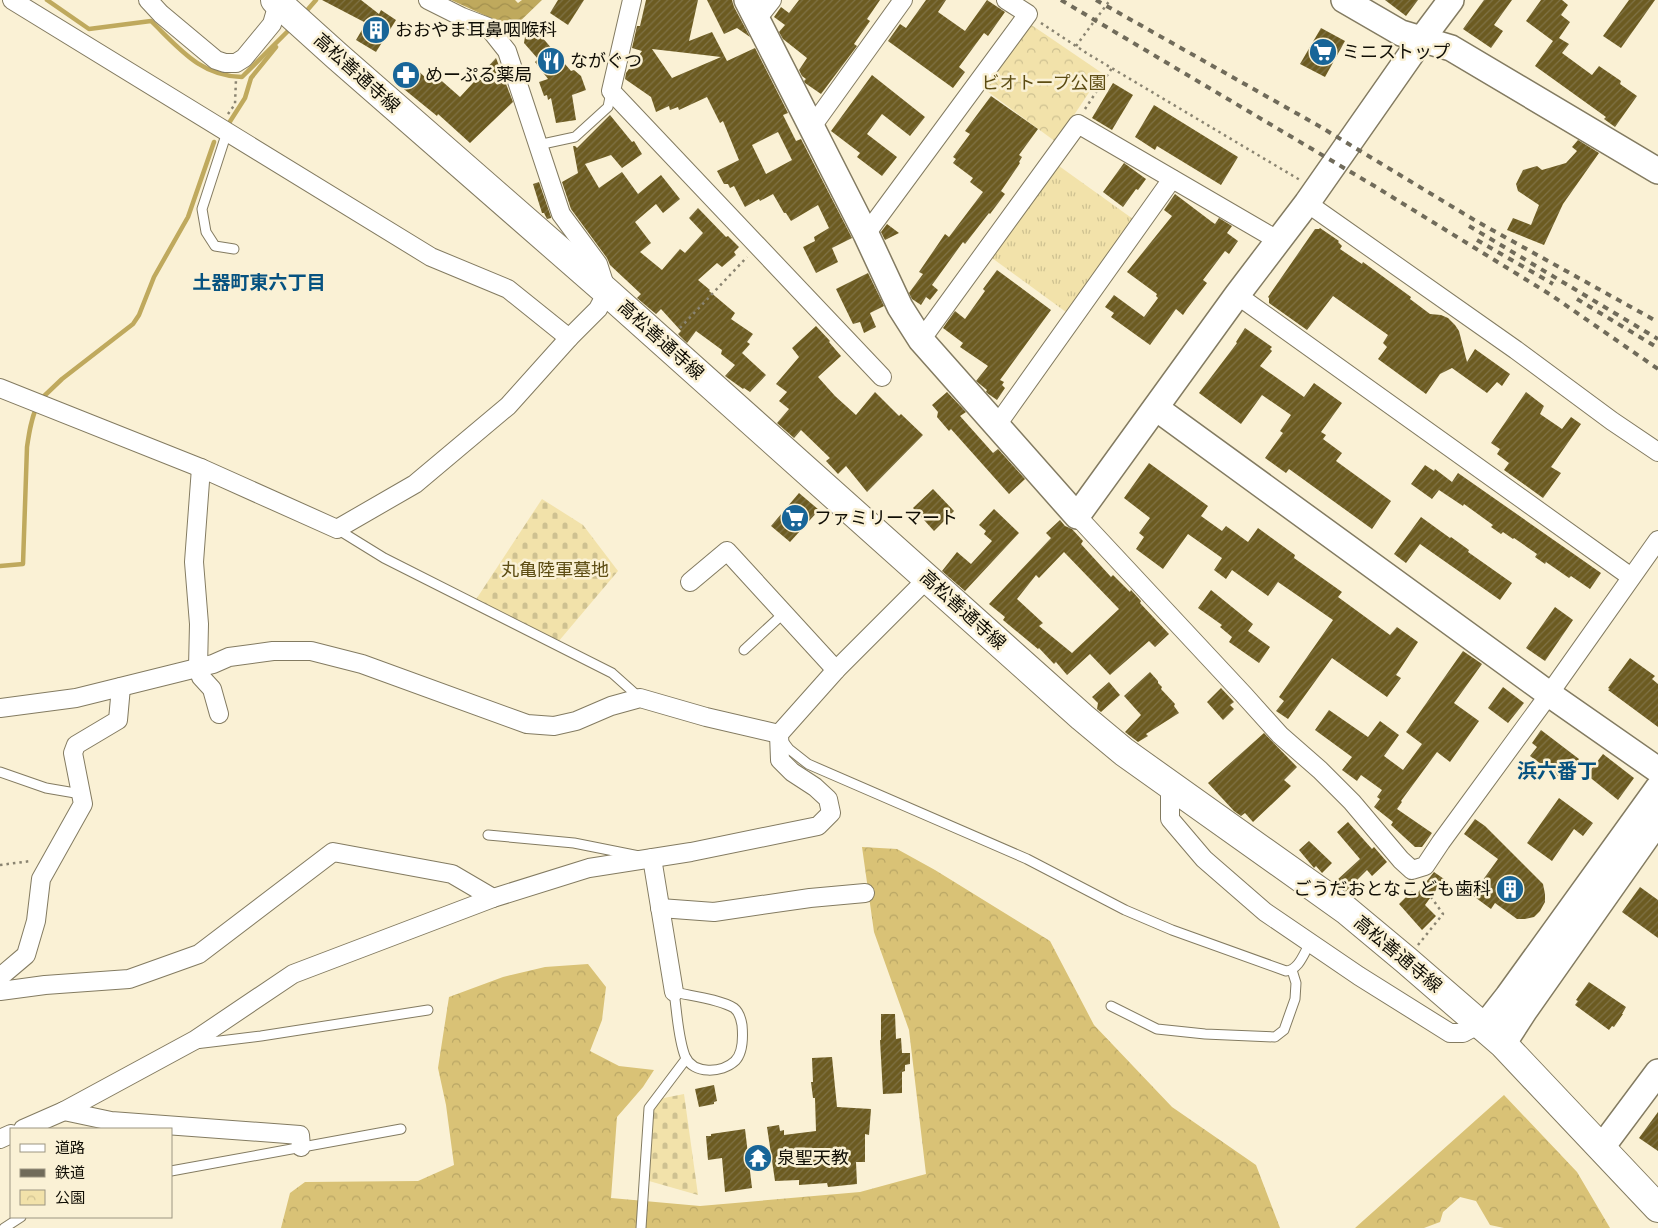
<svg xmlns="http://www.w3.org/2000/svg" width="1658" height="1228" font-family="Rubik,'Noto Sans JP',sans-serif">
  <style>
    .grass { fill: url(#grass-tufts) }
    .forest { fill: url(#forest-crowns) }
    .cemetery { fill: url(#cemetery-stones) }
    .park { fill: url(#park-crowns) }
    .water { fill: url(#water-waves) }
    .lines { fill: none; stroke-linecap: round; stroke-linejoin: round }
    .stream { stroke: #bfa95d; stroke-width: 4.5 }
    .building { fill: url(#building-hatch); fill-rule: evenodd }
    .lane-casing { stroke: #837b61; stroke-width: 11 }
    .street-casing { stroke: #837b61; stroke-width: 20 }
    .secondary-casing { stroke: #837b61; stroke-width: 28 }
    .primary-casing { stroke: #837b61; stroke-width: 30 }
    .path { stroke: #8a8471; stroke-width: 2.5; stroke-dasharray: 2.5 4; stroke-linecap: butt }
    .lane { stroke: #fff; stroke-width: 9 }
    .street { stroke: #fff; stroke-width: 18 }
    .secondary { stroke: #fff; stroke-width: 25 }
    .primary { stroke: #fff; stroke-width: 28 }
    .rail { stroke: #706b5a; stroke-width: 4; stroke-dasharray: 6 6; stroke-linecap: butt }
    .labels { text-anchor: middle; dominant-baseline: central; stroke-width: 5; stroke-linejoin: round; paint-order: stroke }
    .poi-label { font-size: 18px; fill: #100e05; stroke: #faf1d5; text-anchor: start }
    .street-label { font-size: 18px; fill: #100e05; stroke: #faf1d5 }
    .park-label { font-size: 18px; fill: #5d4d13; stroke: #faf1d5 }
    .neighbourhood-label { font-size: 19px; font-weight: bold; fill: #065280; stroke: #faf1d5 }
    .quarter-label { font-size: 20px; font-weight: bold; fill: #065280; stroke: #faf1d5 }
  </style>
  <defs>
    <pattern id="grass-tufts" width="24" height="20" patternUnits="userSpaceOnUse" patternTransform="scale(1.25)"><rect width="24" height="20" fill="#f2e2aa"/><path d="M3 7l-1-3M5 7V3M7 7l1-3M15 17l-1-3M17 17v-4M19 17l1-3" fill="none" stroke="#cec191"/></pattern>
    <pattern id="forest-crowns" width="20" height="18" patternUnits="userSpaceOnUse" patternTransform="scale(1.25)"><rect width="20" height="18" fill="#d9c276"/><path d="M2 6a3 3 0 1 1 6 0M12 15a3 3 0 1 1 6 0" fill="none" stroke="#b9a665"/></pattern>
    <pattern id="cemetery-stones" width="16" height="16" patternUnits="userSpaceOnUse" patternTransform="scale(1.25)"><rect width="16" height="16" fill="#f2e2aa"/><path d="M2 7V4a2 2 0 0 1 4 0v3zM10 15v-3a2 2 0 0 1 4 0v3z" fill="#cec191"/></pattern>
    <pattern id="park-crowns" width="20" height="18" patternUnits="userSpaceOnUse" patternTransform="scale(1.25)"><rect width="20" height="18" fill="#f2e2aa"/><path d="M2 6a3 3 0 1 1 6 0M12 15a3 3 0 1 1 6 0" fill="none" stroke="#cec191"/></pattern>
    <pattern id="water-waves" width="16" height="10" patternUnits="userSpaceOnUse" patternTransform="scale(1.25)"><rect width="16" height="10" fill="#bfa95d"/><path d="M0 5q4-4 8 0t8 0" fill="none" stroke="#a3904f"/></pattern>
    <pattern id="building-hatch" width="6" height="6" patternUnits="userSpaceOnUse" patternTransform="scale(1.25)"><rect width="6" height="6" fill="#6c5b21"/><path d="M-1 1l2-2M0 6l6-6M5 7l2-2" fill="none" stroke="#7f7246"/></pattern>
  </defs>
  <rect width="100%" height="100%" fill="#faf1d5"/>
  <polygon class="grass" points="1059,166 1133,219 1066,312 992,258"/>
  <g class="forest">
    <polygon points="862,847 897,849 935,870 1050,941 1094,1025 1172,1107 1256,1165 1280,1228 281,1228 290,1193 305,1182 418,1181 454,1165 446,1105 438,1068 449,997 503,977 545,967 588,964 606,987 602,1020 590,1051 619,1066 654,1070 643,1087 617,1117 611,1198 700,1206 860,1192 926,1174 909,1030 874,932"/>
    <polygon points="1504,1095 1577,1172 1610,1228 1504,1228 1490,1225 1476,1201 1460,1197 1443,1212 1440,1222 1424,1228 1355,1228"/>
  </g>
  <g class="cemetery">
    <polygon points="542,499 583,525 618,571 558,642 475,601"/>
    <polygon points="684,1094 698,1195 649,1181 651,1110 659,1099"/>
  </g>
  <polygon class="park" points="1030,24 1102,73 1056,142 983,88"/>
  <polygon class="water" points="451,0 515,0 518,3 522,0 542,0 513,28"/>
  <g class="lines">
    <g class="stream">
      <path d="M47,0L89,29L151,21C179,48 200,76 242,77L291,28"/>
      <polyline points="303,15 316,0"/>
      <polyline points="229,123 245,98 251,78 276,47"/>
      <polyline points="41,399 62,379 133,324 139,315 154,277 188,217 214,142"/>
      <path d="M0,566L23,564L27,447C29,433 31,419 37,406"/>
    </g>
  </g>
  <g class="building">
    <polygon points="322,0 361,0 379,14 381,10 396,20 376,52 356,40 366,23"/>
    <polygon points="558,0 584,0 568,25 550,13"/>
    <path d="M646,0H698L689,41L712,32L727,61L755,48L788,113L783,115L796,141L801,139L852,238L832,248L838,262L816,273L803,247L815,241L814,237L829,228L818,205L791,221L786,213H784L773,194L760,201L759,199L745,207L734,186L730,188L728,184H724L717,171L739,160L723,121L720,123L707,97L679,110L678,107L670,110L669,106L656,112L651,97L625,79L626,73L642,51L632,48L637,26H640ZM652,49L687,53L721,57L672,78ZM778,132L792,160L766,174L752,145Z"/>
    <polygon points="707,0 732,0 734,7 750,37 737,28 724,34"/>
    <polygon points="799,0 880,0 867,19 870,21 854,44 857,46 821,94 805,83 804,81 806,79 802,76 799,70 807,58 783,39 779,32 785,25 774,17 781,7 789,13"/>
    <polygon points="926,0 946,0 938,12 965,31 987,0 1005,12 988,36 984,33 959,67 965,72 953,88 888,41 900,24 906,28"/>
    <polygon points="1385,0 1418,0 1406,16"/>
    <polygon points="1484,0 1512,0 1494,25 1503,31 1491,48 1463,29"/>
    <polygon points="1541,0 1562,0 1568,5 1561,15 1570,22 1559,38 1569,44 1562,53 1592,75 1599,66 1621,81 1620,84 1637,96 1615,127 1604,119 1606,117 1535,66 1553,41 1526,21"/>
    <polygon points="1629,0 1655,0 1621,48 1603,36"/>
    <polygon points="1321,28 1345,41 1325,77 1300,64"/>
    <polygon points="535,29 571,71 574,70 581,76 586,90 572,95 576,120 556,123 551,98 548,100 547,95 544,96 539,82 548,79 535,62 538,59 524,43 525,37"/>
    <polygon points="496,58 513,102 470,143 438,114 437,116 394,81 410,63 429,81 435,75 460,97"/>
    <polygon points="872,75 925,117 910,136 882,114 867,134 897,157 882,176 857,157 860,153 831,131"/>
    <polygon points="1113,83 1133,95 1112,130 1092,118"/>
    <polygon points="991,96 1038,129 1019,155 1022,157 1019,162 1020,163 1001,191 1005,194 990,214 989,213 965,244 963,242 932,285 938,290 930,300 926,297 921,305 912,299 909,293 923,274 919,272 945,234 949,237 983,192 970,182 973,178 953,163 956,159 953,157 970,134 965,131"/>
    <polygon points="1154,105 1238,157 1221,185 1157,146 1155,150 1135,137"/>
    <polygon points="610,115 632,142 634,141 642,154 622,168 611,155 585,164 599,188 622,172 638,194 661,175 680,199 663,213 656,204 635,222 651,243 640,252 662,270 680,249 685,253 703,233 689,218 698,208 726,237 728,236 739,247 734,252 736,255 722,267 717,263 698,280 710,290 709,291 735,313 731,319 753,334 747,342 750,344 742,353 766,375 750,392 744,388 743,389 725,376 735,365 721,354 722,350 696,331 687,343 678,334 681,331 661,309 656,314 637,298 641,294 610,265 607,258 571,209 562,182 578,173 573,146 575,146 577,148"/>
    <polygon points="1578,140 1599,153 1563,204 1544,245 1507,230 1513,218 1531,225 1539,205 1518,191 1516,184 1523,170 1537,166 1542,170 1566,163 1577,151 1572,147"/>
    <polygon points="1124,163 1146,179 1138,190 1136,189 1123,207 1103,192"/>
    <polygon points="539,182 551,217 551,218 547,219 544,213 542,213 533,184"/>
    <polygon points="1175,194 1212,222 1215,224 1219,218 1232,226 1227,233 1238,241 1229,254 1225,251 1203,280 1207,283 1187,309 1183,315 1176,309 1150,345 1111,317 1114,313 1105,307 1114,295 1144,317 1158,298 1156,296 1157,294 1127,272 1172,216 1164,210"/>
    <polygon points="887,224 899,233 885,240 881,232"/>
    <polygon points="1320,228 1339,241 1338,242 1342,246 1340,249 1362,264 1363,262 1411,297 1410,299 1430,314 1441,315 1448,318 1455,325 1459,331 1467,362 1475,349 1510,374 1502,386 1497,382 1487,393 1452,368 1440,374 1426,394 1378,359 1387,347 1383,343 1388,335 1333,296 1307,330 1269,303 1269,298 1268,297 1315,229 1319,229"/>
    <polygon points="997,270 1051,310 1000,380 1004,382 1002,385 1005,388 997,400 987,393 986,392 987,390 976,381 988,366 960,347 963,343 943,328 955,311 965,319 985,291 983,289"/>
    <polygon points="868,273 884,306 870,313 876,327 864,333 860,322 853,324 836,289"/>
    <polygon points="816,326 830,341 829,342 841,356 818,377 835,396 856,415 875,392 899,416 901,414 923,435 867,492 846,466 838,474 826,461 830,458 801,430 794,438 777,423 789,409 779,401 787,392 776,384 799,357 792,348"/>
    <polygon points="1245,328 1272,347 1270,349 1272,351 1260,366 1304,397 1314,383 1342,403 1321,432 1326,435 1323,439 1342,453 1336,461 1391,501 1372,529 1289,469 1286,473 1265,458 1283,433 1280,431 1291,415 1262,395 1241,424 1199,393 1237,343 1236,342"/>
    <polygon points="947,392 966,412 960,416 993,453 998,449 1025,479 1009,494 951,429 949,431 937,417 938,412 932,405"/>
    <polygon points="1526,392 1544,406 1540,414 1562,429 1571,417 1581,424 1551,467 1561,473 1543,498 1504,470 1509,463 1497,454 1500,449 1491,443"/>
    <polygon points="1149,463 1208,506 1201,516 1222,531 1226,526 1248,542 1258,528 1295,555 1294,558 1342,592 1338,597 1390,635 1397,627 1418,642 1396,675 1401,678 1387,697 1332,658 1288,719 1276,711 1284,701 1279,697 1333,620 1278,582 1268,596 1232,570 1226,579 1214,570 1222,558 1188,534 1163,569 1136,549 1144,537 1139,533 1150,518 1124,498"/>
    <polygon points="1425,465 1434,471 1435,469 1452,482 1458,473 1601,573 1590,589 1571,576 1569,578 1546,562 1545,564 1535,557 1537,554 1514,538 1513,539 1503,532 1501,534 1491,527 1493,525 1464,504 1463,506 1439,490 1432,499 1411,484"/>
    <polygon points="933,489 954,511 934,531 913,508"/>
    <polygon points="799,493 819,510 790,542 771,526"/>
    <polygon points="994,509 1019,533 965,591 942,571 957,552 971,564 992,541 984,534 986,531 979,525"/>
    <polygon points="1421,517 1450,538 1451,537 1469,550 1468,552 1512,583 1500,600 1420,544 1406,563 1394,554"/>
    <path d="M1060,520L1065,526L1072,529L1083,541L1081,544L1111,577L1113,575L1130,592L1131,590L1141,601L1140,603L1169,634L1155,647L1149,641L1110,675L1090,654L1067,675L1056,662L1054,664L1039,648L1038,649L1003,620L1005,617L989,604L1051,538L1046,533ZM1064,552L1119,609L1072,653L1039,626L1043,623L1017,599L1036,575L1039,578Z"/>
    <polygon points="1211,590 1253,624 1248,631 1270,647 1259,663 1229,642 1232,637 1220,627 1222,625 1198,608"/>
    <polygon points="1555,607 1573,620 1545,661 1526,648"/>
    <polygon points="1463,651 1482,664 1454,703 1479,721 1450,762 1437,752 1401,801 1402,802 1397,809 1432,833 1422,847 1415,847 1391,825 1393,822 1374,807 1380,799 1377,797 1382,790 1361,775 1357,781 1342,770 1352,757 1315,730 1329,710 1368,737 1380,721 1399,735 1384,756 1403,770 1422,744 1406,732"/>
    <polygon points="1630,658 1655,676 1652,679 1658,684 1658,727 1608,690 1610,689 1608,688"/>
    <polygon points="1150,672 1158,681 1158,683 1162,687 1161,689 1175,704 1174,706 1179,713 1146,734 1148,736 1138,742 1125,732 1141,715 1124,696"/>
    <polygon points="1109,682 1120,695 1101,712 1097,709 1098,703 1092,697"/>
    <polygon points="1503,687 1524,703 1508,723 1488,708"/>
    <polygon points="1221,688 1234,702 1230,705 1234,709 1223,720 1207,702"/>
    <polygon points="1541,730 1579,759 1563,780 1530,756 1537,747 1532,743"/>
    <polygon points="1264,733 1297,767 1284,780 1291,786 1253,822 1245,813 1241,816 1234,811 1208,783"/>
    <polygon points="1603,754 1634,778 1618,800 1587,775"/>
    <polygon points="1559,798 1593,823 1583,836 1574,829 1552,861 1527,843"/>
    <polygon points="1475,819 1485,826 1543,884 1545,894 1545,902 1540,911 1534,917 1525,919 1517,919 1495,903 1491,909 1472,895 1498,859 1464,834"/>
    <polygon points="1348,822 1372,849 1374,847 1387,862 1372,876 1367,870 1346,891 1336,881 1360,859 1337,832"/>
    <polygon points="1309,841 1332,863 1322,873 1316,866 1314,868 1299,850"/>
    <polygon points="1434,872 1444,879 1425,905 1436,916 1422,930 1399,904 1412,891 1416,895"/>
    <polygon points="1640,887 1658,900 1658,938 1622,912"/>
    <polygon points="1589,982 1626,1007 1622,1014 1623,1014 1614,1027 1612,1026 1609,1030 1575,1005 1578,1001 1576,1000"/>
    <polygon points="881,1014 895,1014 896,1039 901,1038 902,1053 910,1053 910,1064 905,1065 905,1071 902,1072 902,1093 883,1094 880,1040 881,1040"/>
    <polygon points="832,1057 837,1107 871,1109 869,1135 865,1134 865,1162 856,1162 857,1184 828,1187 827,1183 799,1185 799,1180 775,1181 767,1127 779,1125 780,1131 784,1130 784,1135 816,1131 815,1098 813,1098 811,1082 813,1082 812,1058"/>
    <polygon points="714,1085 717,1101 714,1102 714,1104 699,1107 695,1089"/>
    <polygon points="1658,1112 1658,1151 1639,1138"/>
    <polygon points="745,1129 752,1188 725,1192 722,1158 708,1160 706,1136 711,1136 711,1134"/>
  </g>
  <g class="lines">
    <defs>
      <g id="lane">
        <polyline points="227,132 202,209 206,232 215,246 234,249"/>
        <polyline points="538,145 575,137 608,107 611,92"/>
        <polyline points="337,529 384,558 612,673 640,698"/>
        <polyline points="744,650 784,613"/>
        <path d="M783,741L789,749L808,764L1027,859L1125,910L1172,930L1286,971C1299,970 1304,953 1310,943"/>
        <polyline points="0,772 46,788 81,794"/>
        <polyline points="488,835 574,843 639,856"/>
        <path d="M674,992C691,996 719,999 734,1008C738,1011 741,1019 742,1025C743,1036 743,1053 735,1061C722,1073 693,1075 685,1056C678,1038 677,1012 674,992Z"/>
        <polyline points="1111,1006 1157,1029 1205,1034 1275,1037 1284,1030 1295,999 1296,983 1292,970"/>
        <polyline points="195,1044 261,1036 428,1010"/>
        <polyline points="171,1171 401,1129"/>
        <polyline points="4,1228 21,1217"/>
        <polyline points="641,1228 649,1108 686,1059"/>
      </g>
      <g id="street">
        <polyline points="12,0 431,257 508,289 569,338"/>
        <polyline points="148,0 161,14 216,60 225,63 236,63 244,58 272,24 279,0"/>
        <polyline points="632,0 611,91 882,377"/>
        <polyline points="757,19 772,0"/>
        <polyline points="811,128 903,0"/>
        <polyline points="1307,203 1516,350 1612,421 1658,452"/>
        <polyline points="866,234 1028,14 1006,0"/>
        <polyline points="1237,295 1631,577"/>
        <polyline points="921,340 1078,124 1279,241"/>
        <polyline points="0,388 201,468 337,529 415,484 508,406 569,338 598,309 607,292 598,264 561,214 507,51 488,27 462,17 428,0"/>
        <polyline points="997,425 1172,179"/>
        <polyline points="201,468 194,562 199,624 198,668 201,677 212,689 219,714"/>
        <polyline points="1077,516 1244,695 1280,735 1320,770 1352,802 1401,860 1412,870 1425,866 1441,842 1542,704 1658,540"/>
        <polyline points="690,582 727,551 836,670"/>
        <polyline points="0,708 76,698 213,664 229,657 273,651 311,651 362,664 527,724 554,726 576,721 611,706 640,698 706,717 779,734"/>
        <polyline points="1170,784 1170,819 1204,859 1265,912 1359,976 1450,1033 1463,1033 1480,1024"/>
        <polyline points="652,858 674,992"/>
        <polyline points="660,908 714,912 810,898 865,893"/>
        <polyline points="0,977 26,955 36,921 41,879 83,804 73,753 76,745 118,720 121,687"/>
        <polyline points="0,991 45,985 129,979 199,954 333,852 452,874 493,898"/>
        <polyline points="23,1129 64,1111"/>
        <polyline points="0,1139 11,1134"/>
        <polyline points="301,1147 300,1135 111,1121 64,1111 195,1040 293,974 493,898 589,868 691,852 818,826 831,813 828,799 815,787 792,772 780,760 779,734 836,670 928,578"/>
      </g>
      <g id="secondary">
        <polyline points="747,0 866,234 900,307 921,340 1077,516 1237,295 1307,203 1421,40 1451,0"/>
        <polyline points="1344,0 1401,33 1451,48 1658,171"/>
        <polyline points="1156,408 1549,694 1658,770"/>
        <polyline points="1483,1028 1508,996 1658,788"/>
        <polyline points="1503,1044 1525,1010 1658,821"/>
        <polyline points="1602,1147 1658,1072"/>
      </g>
      <polyline id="primary" points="275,0 337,56 607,292 1082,717 1124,752 1346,910 1406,960 1503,1044 1658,1208"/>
    </defs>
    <use href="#lane" class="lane-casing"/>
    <use href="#street" class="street-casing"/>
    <use href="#secondary" class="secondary-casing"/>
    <use href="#primary" class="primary-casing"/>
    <g class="path">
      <polyline points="1041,23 1088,54 1300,180"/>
      <polyline points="1076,46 1110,0"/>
      <polyline points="1085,109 1112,68"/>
      <polyline points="228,114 235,104 236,79"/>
      <polyline points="680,328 747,257"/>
      <polyline points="0,865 31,861"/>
      <polyline points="1418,945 1443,914 1422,884"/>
    </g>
    <use href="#lane" class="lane"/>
    <use href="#street" class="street"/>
    <use href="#secondary" class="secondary"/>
    <use href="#primary" class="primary"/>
    <g class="rail">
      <polyline points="1061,0 1376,187 1551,295 1658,369"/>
      <polyline points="1096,0 1319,126 1476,221 1658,322"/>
      <polyline points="1469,226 1658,339"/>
      <polyline points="1477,240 1553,284"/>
      <polyline points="1577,299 1658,348"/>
    </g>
  </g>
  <defs>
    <symbol id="building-disc" viewBox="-11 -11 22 22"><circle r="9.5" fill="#186598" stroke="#faf1d5"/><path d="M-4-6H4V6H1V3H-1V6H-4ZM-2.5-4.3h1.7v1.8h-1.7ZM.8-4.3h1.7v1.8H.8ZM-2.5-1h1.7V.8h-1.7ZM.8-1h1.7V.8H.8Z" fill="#fff"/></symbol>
    <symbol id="supermarket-disc" viewBox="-11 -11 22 22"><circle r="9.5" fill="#186598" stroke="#faf1d5"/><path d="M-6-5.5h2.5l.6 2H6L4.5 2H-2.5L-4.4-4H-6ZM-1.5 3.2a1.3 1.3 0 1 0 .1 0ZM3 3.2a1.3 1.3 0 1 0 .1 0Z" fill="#fff"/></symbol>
    <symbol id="restaurant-disc" viewBox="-11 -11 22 22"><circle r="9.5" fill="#186598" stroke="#faf1d5"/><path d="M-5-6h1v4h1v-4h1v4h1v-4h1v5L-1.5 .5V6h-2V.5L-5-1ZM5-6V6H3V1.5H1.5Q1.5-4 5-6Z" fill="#fff"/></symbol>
    <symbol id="pharmacy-disc" viewBox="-11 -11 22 22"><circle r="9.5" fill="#186598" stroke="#faf1d5"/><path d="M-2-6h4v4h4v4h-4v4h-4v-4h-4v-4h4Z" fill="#fff"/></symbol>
    <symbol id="temple-disc" viewBox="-11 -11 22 22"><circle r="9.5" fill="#186598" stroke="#faf1d5"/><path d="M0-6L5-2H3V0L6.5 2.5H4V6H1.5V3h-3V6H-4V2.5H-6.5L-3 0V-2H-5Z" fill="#fff"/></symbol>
  </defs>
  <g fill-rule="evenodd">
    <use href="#building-disc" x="360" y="14" width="32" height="32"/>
    <use href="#supermarket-disc" x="1307" y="36" width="32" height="32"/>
    <use href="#restaurant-disc" x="535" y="45" width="32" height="32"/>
    <use href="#pharmacy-disc" x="390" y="59" width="32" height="32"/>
    <use href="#supermarket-disc" x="779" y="502" width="32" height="32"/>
    <use href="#building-disc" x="1494" y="873" width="32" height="32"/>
    <use href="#temple-disc" x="742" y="1142" width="32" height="32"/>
  </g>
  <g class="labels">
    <g class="poi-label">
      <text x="395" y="30">おおやま耳鼻咽喉科</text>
      <text x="1342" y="52">ミニストップ</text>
      <text x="570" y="61">ながぐつ</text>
      <text x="425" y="75">めーぷる薬局</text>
      <text x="814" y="518">ファミリーマート</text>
      <text x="1491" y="889" text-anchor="end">ごうだおとなこども歯科</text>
      <text x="777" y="1158">泉聖天教</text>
    </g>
    <g class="street-label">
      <text transform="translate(357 73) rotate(42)">高松善通寺線</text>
      <text transform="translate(661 340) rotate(42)">高松善通寺線</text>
      <text transform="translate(963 610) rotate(42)">高松善通寺線</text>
      <text transform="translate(1398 954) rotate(40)">高松善通寺線</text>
    </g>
    <g class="park-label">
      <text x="1044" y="83">ビオトープ公園</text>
      <text x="555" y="570">丸亀陸軍墓地</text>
    </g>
    <g class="neighbourhood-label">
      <text x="259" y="282">土器町東六丁目</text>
    </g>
    <g class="quarter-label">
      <text x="1557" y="771">浜六番丁</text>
    </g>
  </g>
  <rect x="10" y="1128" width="162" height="90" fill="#faf1d5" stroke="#9c9682"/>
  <rect x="20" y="1144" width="25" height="8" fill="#ffffff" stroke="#9c9682"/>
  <text x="55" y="1153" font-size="15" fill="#100e05">道路</text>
  <rect x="20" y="1169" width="25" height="8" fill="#706b5a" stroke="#9c9682"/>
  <text x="55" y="1178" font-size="15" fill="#100e05">鉄道</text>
  <rect x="20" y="1190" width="25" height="15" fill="url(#park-crowns)" stroke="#9c9682"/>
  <text x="55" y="1203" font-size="15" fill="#100e05">公園</text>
</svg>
